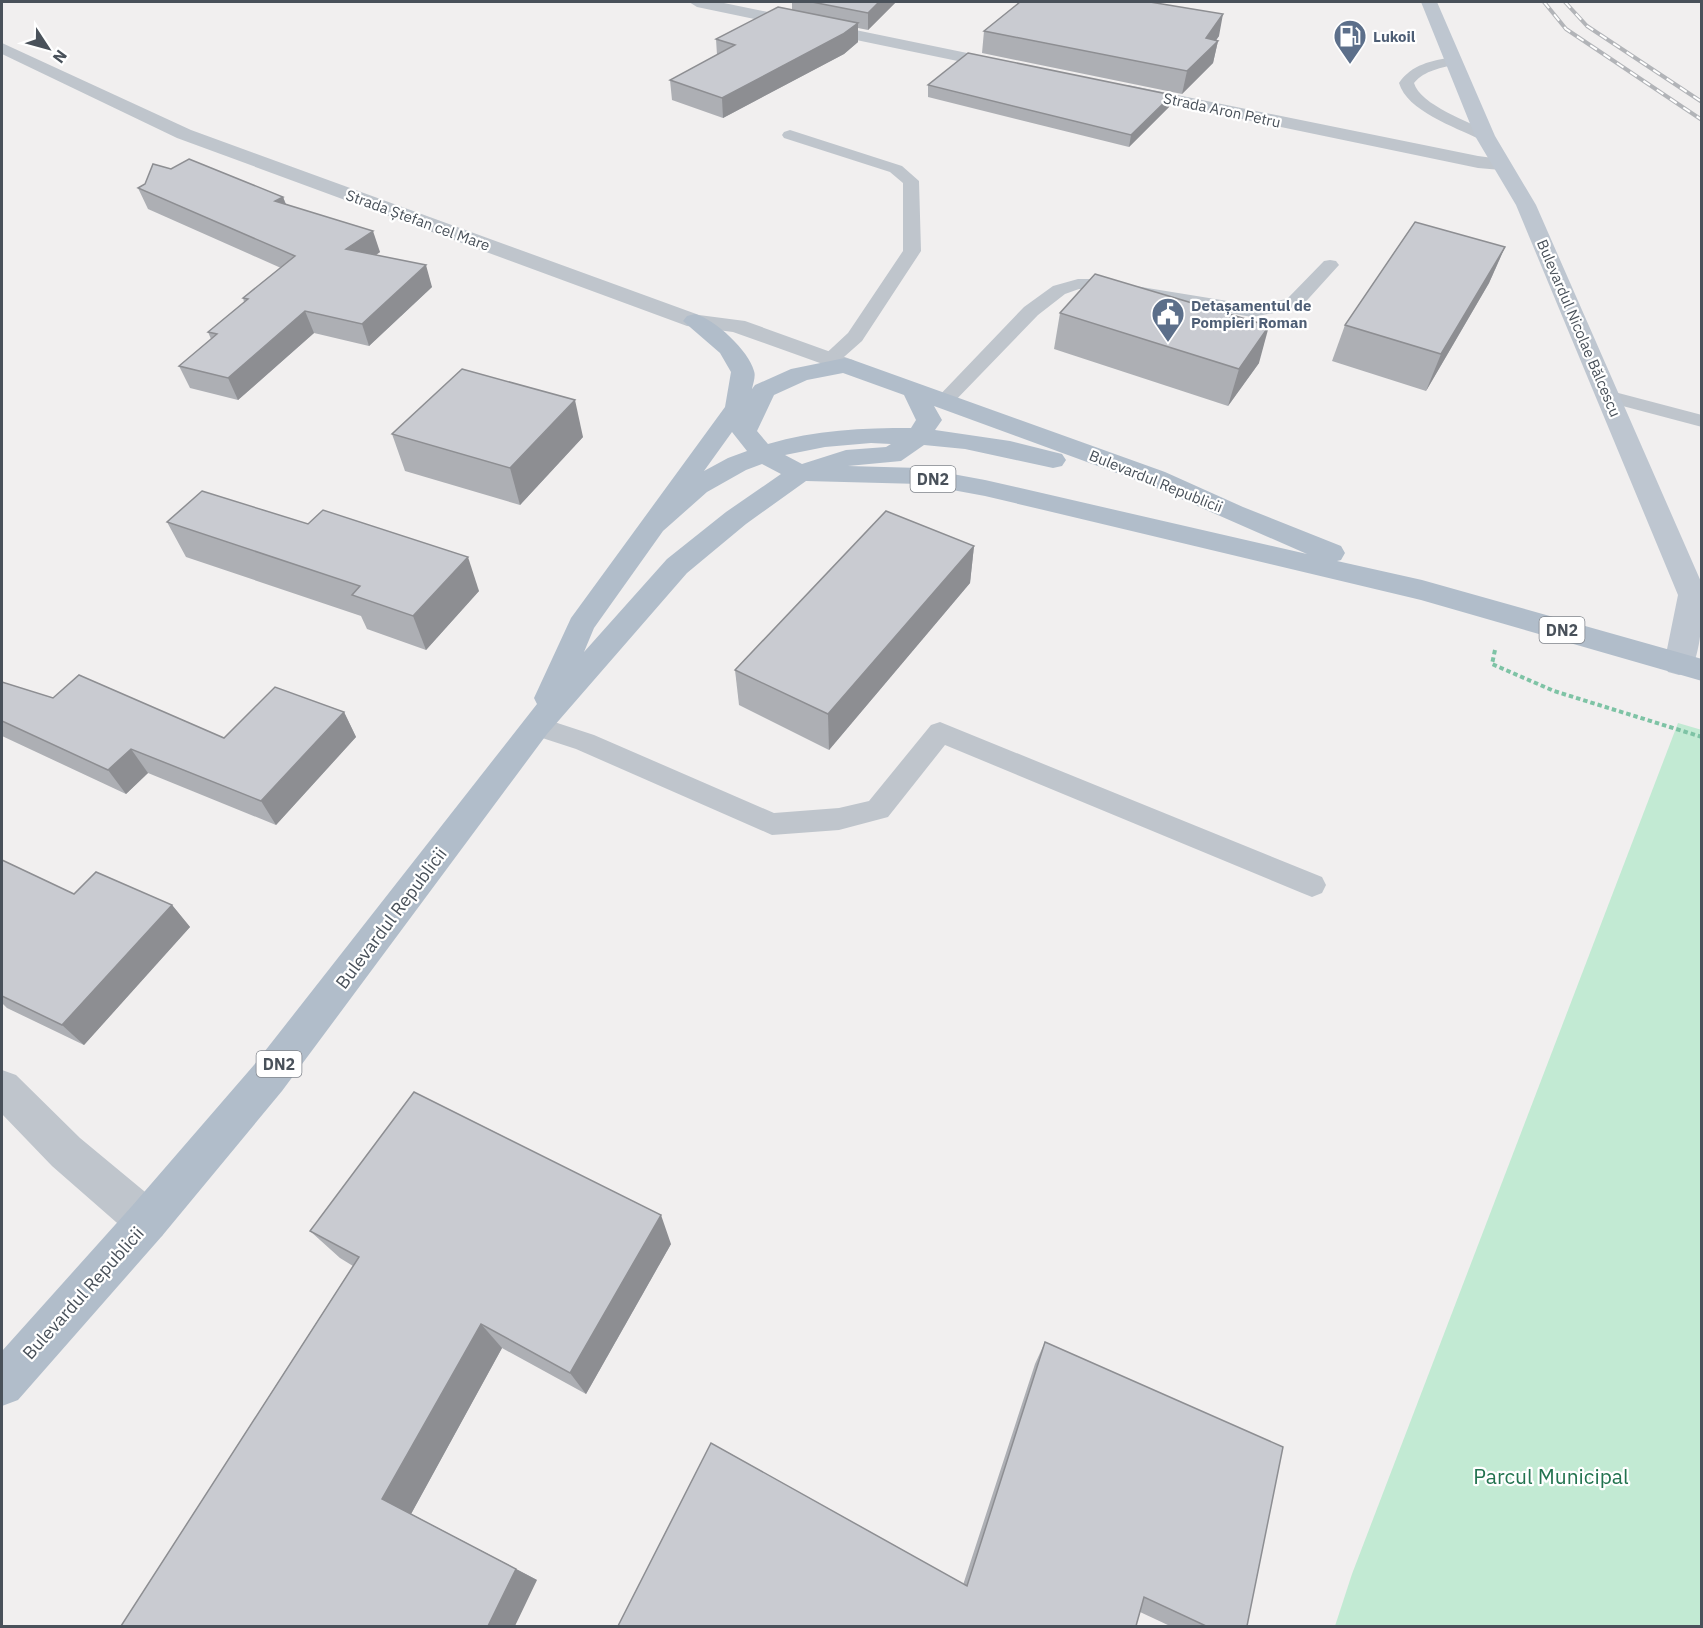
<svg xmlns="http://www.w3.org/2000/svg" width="1703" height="1628" font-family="'IBM Plex Sans',sans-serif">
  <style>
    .green { fill: #c2ead3 }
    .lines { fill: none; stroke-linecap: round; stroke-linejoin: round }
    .path { stroke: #7ec3a5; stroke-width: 4; stroke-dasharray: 4.5 3; stroke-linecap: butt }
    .service { fill: #bfc5cc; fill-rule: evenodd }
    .minor { fill: #bfc5cc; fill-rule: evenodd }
    .tertiary { fill: #bfc5cc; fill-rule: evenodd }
    .secondary { fill: #bec6d0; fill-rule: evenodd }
    .primary { fill: #b1bdca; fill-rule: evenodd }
    .rail-casing { stroke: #b2b4b8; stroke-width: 4 }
    .rail { stroke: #fff; stroke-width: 2; stroke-dasharray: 8; stroke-linecap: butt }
    .wall { fill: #adafb4 }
    .shaded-wall { fill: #8d8e92 }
    .building { fill: #c9cbd1; stroke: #8d8e92; stroke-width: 1.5 }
    .labels { text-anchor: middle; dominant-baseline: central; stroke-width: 4.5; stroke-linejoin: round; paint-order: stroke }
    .far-service-label { font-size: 15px; font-weight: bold; fill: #4e5e75; stroke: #fff; text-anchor: start }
    .far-street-label { font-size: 15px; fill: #49515a; stroke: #fff }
    .shield { fill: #fff; stroke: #80858c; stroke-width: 1.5 }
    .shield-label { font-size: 16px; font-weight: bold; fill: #49515a }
    .street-label { font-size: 18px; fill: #49515a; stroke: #fff }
    .near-park-label { font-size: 21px; fill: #22734f; stroke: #fff }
  </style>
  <rect width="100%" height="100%" fill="#f1efef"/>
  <polygon class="green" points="1678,723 1702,730 1701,1626 1335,1626 1352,1574"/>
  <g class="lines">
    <polyline class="path" points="1495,650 1492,664 1554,691 1702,737"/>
    <g class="service">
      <path d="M1453,57L1458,58L1460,61L1458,64C1441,68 1425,70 1414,83C1420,105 1470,122 1491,133L1493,136L1491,139H1479C1455,127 1407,111 1399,83C1412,64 1431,61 1453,57Z"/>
      <polygon points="790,130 902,166 919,181 921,251 862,341 836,364 822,364 819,360 848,333 903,251 903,183 890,172 784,138 782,135 784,132"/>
      <polygon points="1330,260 1336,261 1339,265 1300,308 1252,317 1092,289 1079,289 1065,294 1038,315 951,405 937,405 934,401 1024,307 1053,286 1078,279 1092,279 1252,305 1287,299 1324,261"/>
      <polygon points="1607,390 1702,415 1702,427 1600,400 1597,396 1600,392"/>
      <polygon points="536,716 594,735 774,813 839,808 869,801 931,725 940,722 1322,877 1326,885 1322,893 1312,897 1302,893 945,745 888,817 839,830 772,835 576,749 527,733 523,726 527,719"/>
    </g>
    <g class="minor">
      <polygon points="689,2 719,2 1006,61 1012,62 1015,66 1012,70 1006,71 697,7"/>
      <polygon points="1128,85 1478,156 1508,160 1511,164 1508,168 1501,170 1478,168 1122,94 1119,90 1122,86"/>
      <polygon points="2,1070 16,1075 80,1138 162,1206 168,1221 162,1236 147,1242 132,1236 52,1166 2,1114"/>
    </g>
    <polygon class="tertiary" points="2,43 191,130 699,315 745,321 853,360 857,365 853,370 845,372 733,332 687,326 177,138 2,54"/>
    <path class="secondary" d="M1421,2H1437L1495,136L1536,205L1702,584C1702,612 1703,647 1690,672L1679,675L1668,672L1664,664L1678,595L1516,205L1475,136Z"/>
    <path class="primary" d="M695,314C715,319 749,351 754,371C756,376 753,384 752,389L755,385L791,369L845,358L853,360L1165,472L1243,507L1341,546L1345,553L1341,560L1337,561L1422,580L1702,659V681L1421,600L985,496L920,484L806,481L746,524L687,573L547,734L282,1091L162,1236L18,1400L2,1406V1351L132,1206L254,1065L537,704L534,698L571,618L725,407L731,372L720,353L683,321L687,316ZM843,373L904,395L916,420L911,428C863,428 815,430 768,444L757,431L774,395L807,380ZM934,406L1147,484L1307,554L985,480L920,468L848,466L901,461L924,445L965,449L1053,468L1062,466L1066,460L1062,454L1010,441L935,430L942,420ZM732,432L747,451L728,458L704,471ZM871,443L891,444L886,447L846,450L802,464L785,455L825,447ZM762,464L781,474L726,512L667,559L584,652L594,628L663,531L707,492L746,470Z"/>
    <defs>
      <g id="rail">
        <polyline points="1544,2 1566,29 1702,120"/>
        <polyline points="1565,2 1587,26 1702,102"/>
      </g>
    </defs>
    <use href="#rail" class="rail-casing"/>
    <use href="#rail" class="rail"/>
  </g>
  <g class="wall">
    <polygon points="792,2 896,2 868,30 858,28 858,42 844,54 723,118 672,100 670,80 717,55 716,39 792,10"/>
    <polygon points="984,31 1219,36 1216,40 1218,41 1213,63 1182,94 982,53"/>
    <polygon points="928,85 1169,107 1129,147 928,97"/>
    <polygon points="171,169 283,197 286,204 380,252 376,255 432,287 369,346 314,333 238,400 190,388 179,366 211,339 208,332 244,302 243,298 281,268 148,209 138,188"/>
    <polygon points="1505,247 1489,283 1426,391 1332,361 1345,325"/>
    <polygon points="1060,313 1259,363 1228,406 1054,349"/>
    <polygon points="392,434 583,437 520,505 405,471"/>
    <polygon points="167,522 479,591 426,650 367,629 361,616 186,557"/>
    <polygon points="974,546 970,583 829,750 739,705 735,670"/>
    <polygon points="2,682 53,698 224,738 344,712 356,737 276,825 148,773 126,794 2,736"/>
    <polygon points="2,860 74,894 172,905 190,927 84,1045 7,1008 2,1003"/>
    <polygon points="310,1231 671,1244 586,1394 502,1348 411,1514 537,1580 121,1626 353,1266 340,1258"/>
    <polygon points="1045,1342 1247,1626 1170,1626 1140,1612 618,1626 963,1585 1035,1364"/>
  </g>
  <g class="shaded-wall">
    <polygon points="879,2 896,2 868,30 868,13"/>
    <polygon points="1223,14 1219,36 1210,49 1218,41 1213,63 1182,94 1187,71 1206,38"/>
    <polygon points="858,23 858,42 844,54 723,118 722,98"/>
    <polygon points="1172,95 1169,107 1129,147 1131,135"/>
    <polygon points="283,197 291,219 275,201"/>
    <polygon points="373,231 380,252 354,270 346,249"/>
    <polygon points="1505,247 1489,283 1426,391 1441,354"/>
    <polygon points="426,265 432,287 369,346 362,324"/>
    <polygon points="305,311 314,333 238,400 228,378"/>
    <polygon points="1269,326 1259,363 1228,406 1239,369"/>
    <polygon points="575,400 583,437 520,505 510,468"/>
    <polygon points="974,546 970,583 829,750 828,714"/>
    <polygon points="468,557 479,591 426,650 413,616"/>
    <polygon points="344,712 356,737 276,825 261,801"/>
    <polygon points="131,749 148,773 126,794 108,770"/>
    <polygon points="172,905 190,927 84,1045 62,1025"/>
    <polygon points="661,1215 671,1244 586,1394 570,1373"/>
    <polygon points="481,1324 502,1348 411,1514 537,1580 515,1626 488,1626 382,1499"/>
  </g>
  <g class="building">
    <polygon points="812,2 879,2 868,13"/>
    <polygon points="1020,2 1150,2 1223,14 1206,38 1218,41 1187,71 984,31"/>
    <polygon points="778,7 858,23 843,34 722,98 670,80 735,45 716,39"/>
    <polygon points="968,53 1172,95 1131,135 928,85"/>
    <polygon points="189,159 283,197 275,201 373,231 346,249 426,265 362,324 305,311 228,378 179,366 217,334 208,332 248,299 243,298 295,256 138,188 145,184 153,164 171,169"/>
    <polygon points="1415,222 1505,247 1441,354 1345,325"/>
    <polygon points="1095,274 1269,326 1239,369 1060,313"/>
    <polygon points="462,369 575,400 510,468 392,434"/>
    <polygon points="202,491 308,524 323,510 468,557 413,616 352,595 360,586 167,522"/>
    <polygon points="886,511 974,546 828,714 735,670"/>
    <polygon points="79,675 224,738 275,687 344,712 261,801 131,749 108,770 2,721 2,682 53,698"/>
    <polygon points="2,860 74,894 96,872 172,905 62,1025 2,996"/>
    <polygon points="414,1092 661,1215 570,1373 481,1324 382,1499 516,1569 488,1626 121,1626 359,1257 310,1231"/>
    <polygon points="1045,1342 1283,1447 1247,1626 1206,1626 1144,1597 1136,1626 618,1626 711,1443 967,1586"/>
  </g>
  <defs>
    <symbol id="fuel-pin" viewBox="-11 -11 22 30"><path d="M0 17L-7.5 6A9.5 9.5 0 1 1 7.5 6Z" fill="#5c6f8a" stroke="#fff"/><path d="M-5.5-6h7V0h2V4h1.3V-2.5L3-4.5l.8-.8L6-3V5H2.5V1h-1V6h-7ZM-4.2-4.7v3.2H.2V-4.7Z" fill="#fff"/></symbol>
    <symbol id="civic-pin" viewBox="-11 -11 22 30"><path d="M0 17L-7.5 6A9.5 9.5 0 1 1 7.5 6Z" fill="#5c6f8a" stroke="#fff"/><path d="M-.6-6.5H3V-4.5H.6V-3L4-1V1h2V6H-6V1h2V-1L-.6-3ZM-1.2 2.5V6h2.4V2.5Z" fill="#fff"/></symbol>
  </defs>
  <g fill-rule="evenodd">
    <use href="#fuel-pin" x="1331" y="17" width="38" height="52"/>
    <use href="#civic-pin" x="1149" y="295" width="38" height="52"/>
  </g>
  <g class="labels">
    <g class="far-service-label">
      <text x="1373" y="36">Lukoil</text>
      <text x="1191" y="305">Detașamentul de<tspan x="1191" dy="17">Pompieri Roman</tspan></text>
    </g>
    <g class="far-street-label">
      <text transform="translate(1222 110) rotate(12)">Strada Aron Petru</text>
      <text transform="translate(418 220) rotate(20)">Strada Ștefan cel Mare</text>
      <text transform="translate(1579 328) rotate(67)">Bulevardul Nicolae Bălcescu</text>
      <text transform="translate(1156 481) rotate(22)">Bulevardul Republicii</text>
    </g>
    <g class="shield">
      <rect x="910.5" y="466" width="45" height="26" rx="4.5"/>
      <rect x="1539.5" y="617" width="45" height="26" rx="4.5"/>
      <rect x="256.5" y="1051" width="45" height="26" rx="4.5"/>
    </g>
    <g class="shield-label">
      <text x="933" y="479">DN2</text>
      <text x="1562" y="630">DN2</text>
      <text x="279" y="1064">DN2</text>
    </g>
    <g class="street-label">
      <text transform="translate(391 918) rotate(-53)">Bulevardul Republicii</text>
      <text transform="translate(83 1293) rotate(-48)">Bulevardul Republicii</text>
    </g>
    <g class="near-park-label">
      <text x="1551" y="1476">Parcul Municipal</text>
    </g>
  </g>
  <rect width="1703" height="1628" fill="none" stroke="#49515a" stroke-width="6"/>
  <g transform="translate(48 48) rotate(126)" stroke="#ffffff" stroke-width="4.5" paint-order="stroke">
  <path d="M0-4.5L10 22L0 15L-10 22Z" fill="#49515a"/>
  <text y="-9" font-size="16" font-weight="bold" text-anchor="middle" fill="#49515a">N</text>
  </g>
</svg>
